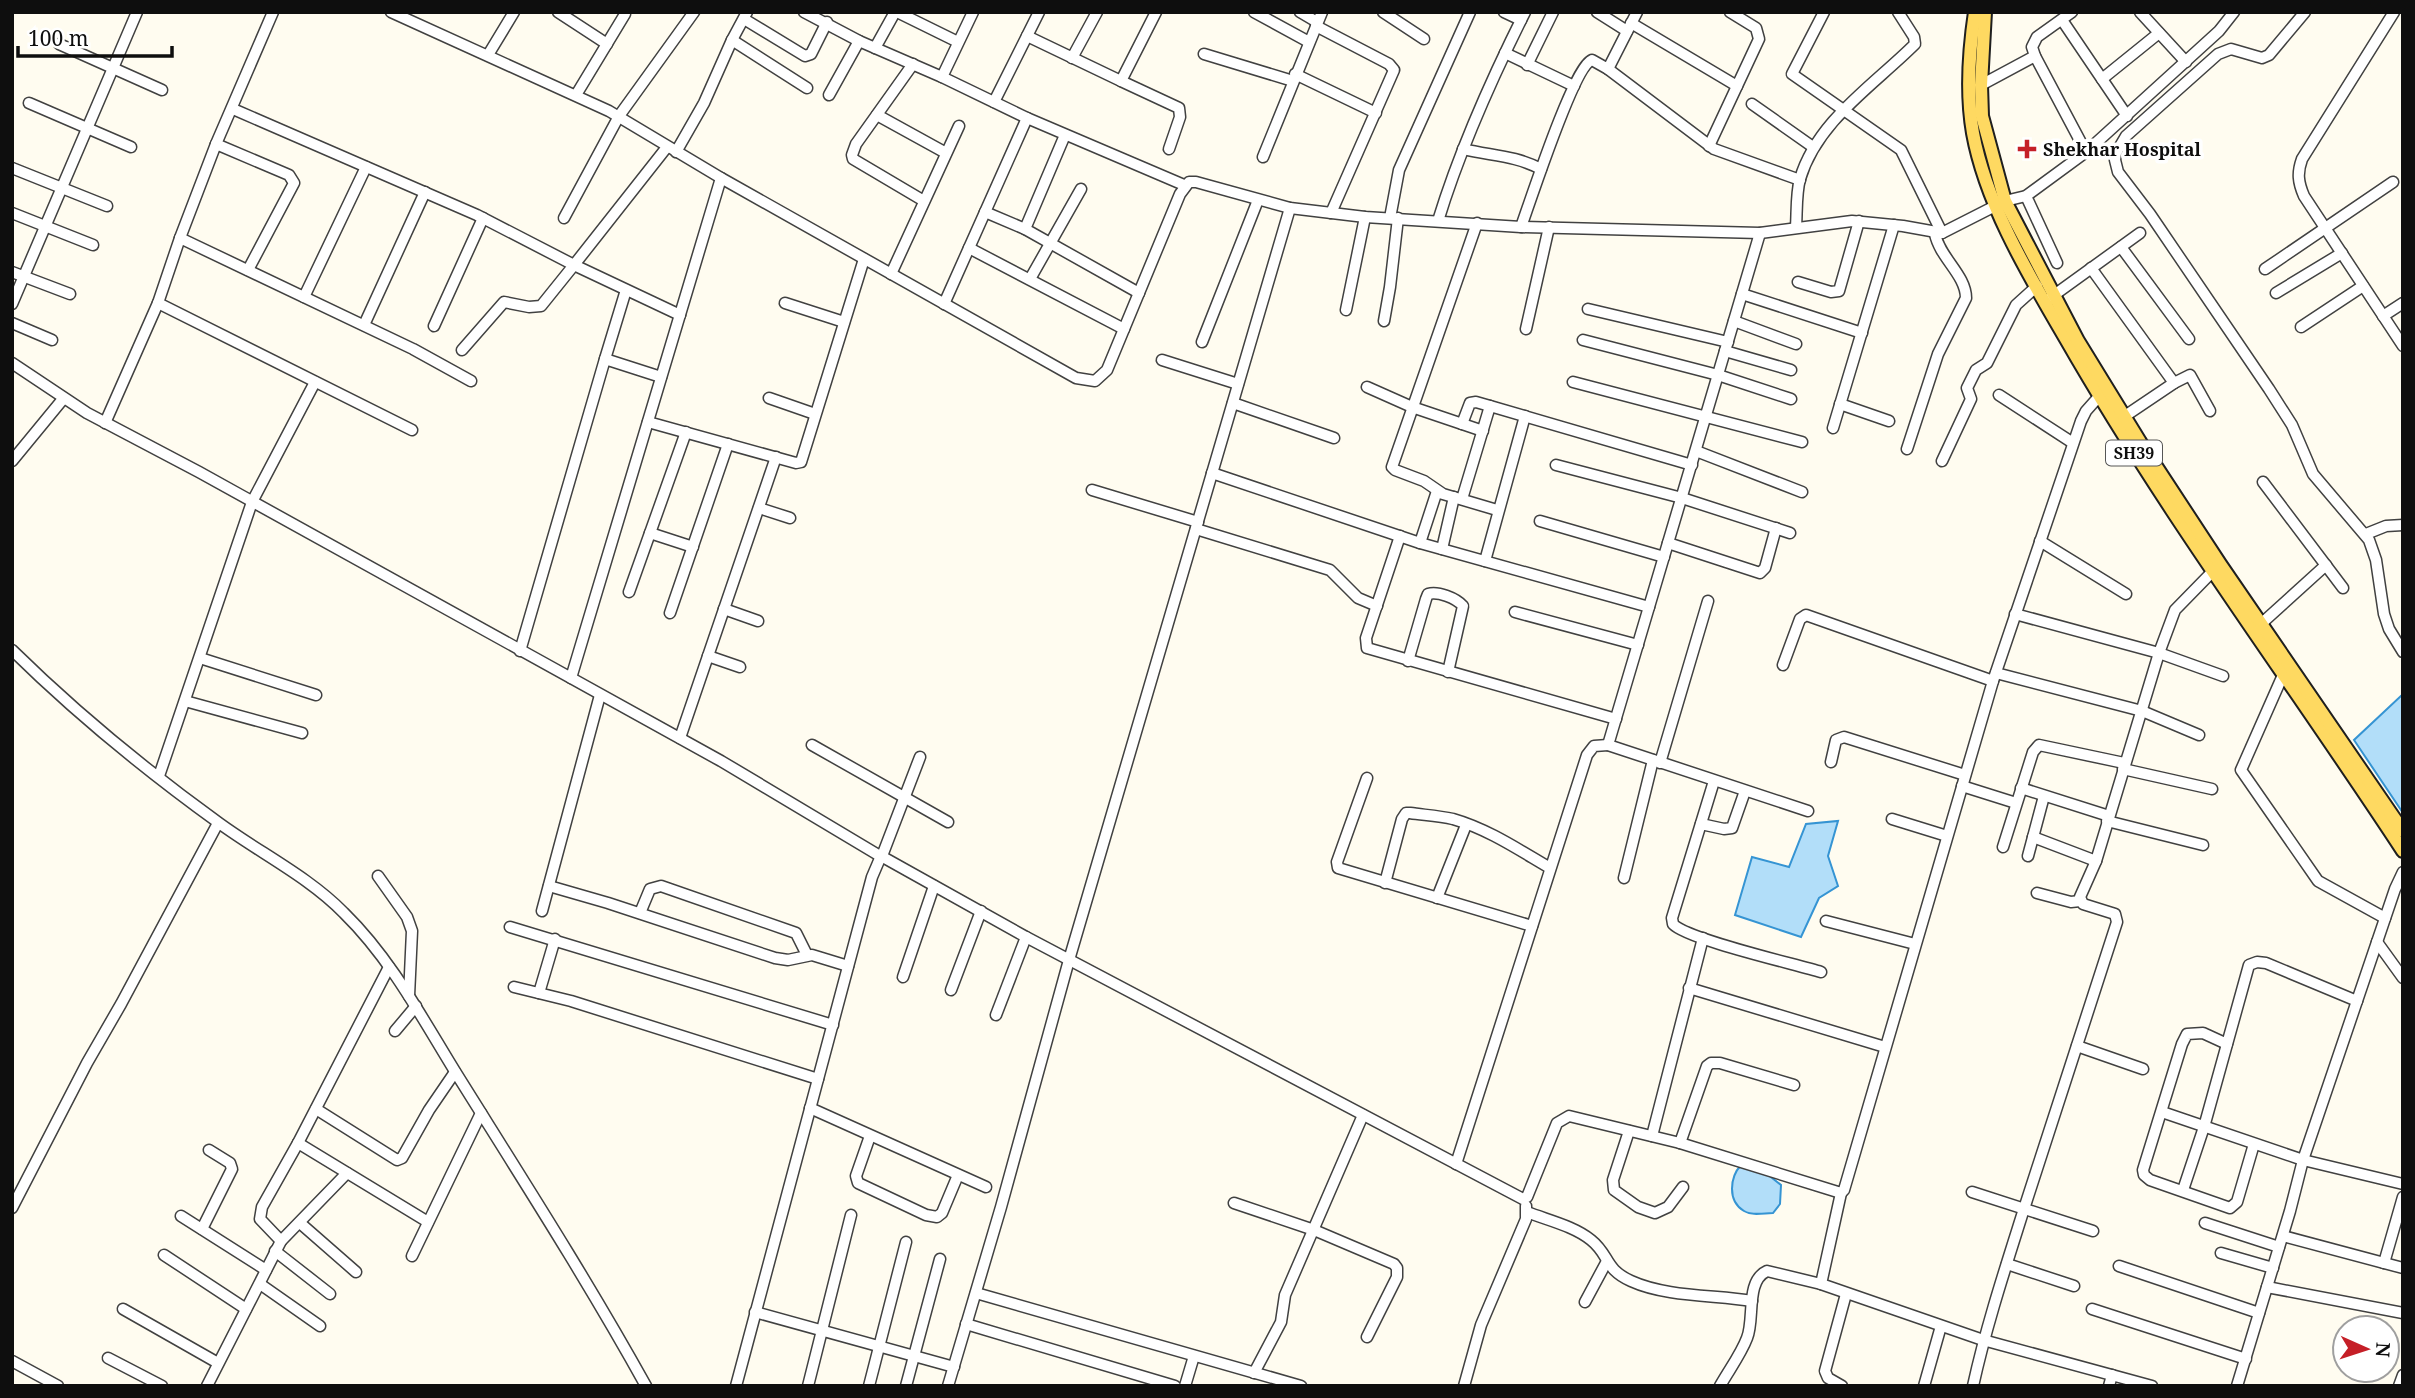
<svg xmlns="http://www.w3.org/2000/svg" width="2415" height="1398" font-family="'Noto Serif',serif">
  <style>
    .water { fill: #b2def9; stroke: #3594d3; stroke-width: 2 }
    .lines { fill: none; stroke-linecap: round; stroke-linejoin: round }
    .minor-casing { stroke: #414141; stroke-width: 13 }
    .major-casing { stroke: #1f1f1f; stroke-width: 16 }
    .minor { stroke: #fff; stroke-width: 10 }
    .major { stroke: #fed961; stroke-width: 12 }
    .poi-dot { fill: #c51f27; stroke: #fff; stroke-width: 2.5 }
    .labels { text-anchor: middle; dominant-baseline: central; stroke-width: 7; stroke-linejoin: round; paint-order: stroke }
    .shield { fill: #fff; stroke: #565656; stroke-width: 2 }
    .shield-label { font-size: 16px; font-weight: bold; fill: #0e0e0e }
    .poi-label { font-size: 18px; font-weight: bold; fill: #0e0e0e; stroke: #fff; text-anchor: start }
  </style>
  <rect width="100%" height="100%" fill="#fffcf0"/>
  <g class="water">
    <polygon points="2403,694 2403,813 2354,740"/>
    <polygon points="1838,821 1828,856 1838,886 1819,898 1801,937 1735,915 1752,857 1789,867 1806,824"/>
    <path d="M1741,1165L1762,1170L1781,1185L1780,1204L1773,1213C1764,1213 1752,1216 1744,1211C1727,1201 1730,1177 1741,1165Z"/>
  </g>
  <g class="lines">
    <defs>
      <g id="minor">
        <polyline points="391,12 609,111 721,178 1076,378 1095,381 1107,370 1180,194 1189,182 1196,182 1290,208 1365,217 1521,227 1760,233 1852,221 1903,226 1942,233 2005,201 2026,196 2086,152 2035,56 2032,47 2037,37 2072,12"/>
        <polyline points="558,12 607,44"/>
        <polyline points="804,12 859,41 942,77"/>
        <polyline points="897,12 958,42"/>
        <polyline points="973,12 942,77 1027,118 1184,185"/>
        <polyline points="1254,12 1309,42"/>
        <polyline points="1300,12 1317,22"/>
        <polyline points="1383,12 1424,39"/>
        <polyline points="1504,12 1521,20"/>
        <polyline points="1597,12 1627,31"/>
        <polyline points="1824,12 1792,74 1901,150 1942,233"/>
        <polyline points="2140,12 2186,62"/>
        <polyline points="2305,12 2269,55 2262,58 2231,49 2218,54 2126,136 2116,153 2115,160 2118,172 2150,214 2269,389 2292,425 2313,474 2369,540 2376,560 2384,614 2389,629 2403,652"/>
        <path d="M2394,12L2302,159C2297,173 2298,182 2304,196L2403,346"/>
        <polyline points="744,19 805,56 811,54 827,22"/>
        <polyline points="2062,20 2127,116"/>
        <polyline points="1631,23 1737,86"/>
        <polyline points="1316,26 1389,64 1394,70 1331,213"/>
        <polyline points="1027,36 1121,81 1156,12"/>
        <polyline points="732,40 807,88"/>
        <polyline points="59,44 162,90"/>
        <polyline points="875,48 895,12"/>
        <polyline points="1505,53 1574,86"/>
        <polyline points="1204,54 1293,81"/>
        <polyline points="488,55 514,12"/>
        <polyline points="1072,58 1097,12"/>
        <polyline points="913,64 856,144 852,155 853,159 924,201"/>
        <polyline points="1527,65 1553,12"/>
        <polyline points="1608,69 1714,149 1800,180"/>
        <polyline points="1295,74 1376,113"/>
        <polyline points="2102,79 2159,33"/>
        <polyline points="1121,81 1179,108 1180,117 1169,149"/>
        <polyline points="1981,85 2035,56"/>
        <polyline points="576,95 625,14"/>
        <polyline points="829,95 859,41"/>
        <polyline points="994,102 1039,12"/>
        <polyline points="29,103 131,147"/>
        <polyline points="1752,104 1813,147"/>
        <polyline points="233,109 477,215 574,265 667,147"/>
        <polyline points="877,115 946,153"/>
        <polyline points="1065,135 1025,229 1139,293"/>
        <polyline points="216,144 289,175 294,183 248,270"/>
        <polyline points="1709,146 1759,39 1756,28 1730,12"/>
        <path d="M1463,149C1492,156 1514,155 1541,169"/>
        <polyline points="676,152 704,103 732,40 747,12"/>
        <polyline points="2086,152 2219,31 2234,12"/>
        <polyline points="1263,157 1322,12"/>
        <polyline points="12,168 107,206"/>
        <polyline points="2026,196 2057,263"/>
        <polyline points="985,212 1025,229"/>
        <polyline points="12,213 93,245"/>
        <polyline points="564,218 619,116 694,12"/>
        <polyline points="1390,218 1399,170 1470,12"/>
        <path d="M1438,221C1460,149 1491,80 1525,12"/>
        <polyline points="1477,223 1392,467 1395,470 1424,481 1443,494 1497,510"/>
        <path d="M1521,227C1530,202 1574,66 1592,60L1608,69L1637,12"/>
        <path d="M1796,227C1797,212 1796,193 1800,179C1817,121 1874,85 1915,44L1914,37L1898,12"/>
        <polyline points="1760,233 1608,745 1808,811"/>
        <polyline points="180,238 413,349 471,381"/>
        <polyline points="2121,247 2189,339"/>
        <polyline points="969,248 1124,329"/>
        <polyline points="2091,268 2174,383 2190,375 2210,411"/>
        <polyline points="2265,269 2393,182"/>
        <polyline points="12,272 70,294"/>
        <polyline points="891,274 959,126"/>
        <polyline points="1030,279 1081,189"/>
        <polyline points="1798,282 1831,292 1839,291 1859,221"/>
        <polyline points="2276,293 2342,253"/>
        <polyline points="1742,294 1862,333"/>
        <polyline points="304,297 366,167"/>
        <polyline points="2050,298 2140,233"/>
        <polyline points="158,303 412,430"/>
        <polyline points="785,303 844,322"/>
        <polyline points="12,304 137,12"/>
        <polyline points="944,304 1027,118"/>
        <polyline points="1588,309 1728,342"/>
        <polyline points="1346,310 1365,217"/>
        <polyline points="2383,316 2403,303"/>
        <polyline points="1384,321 1390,287 1398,218"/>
        <polyline points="1734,321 1796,344"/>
        <polyline points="12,323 52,340"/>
        <polyline points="364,325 425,192"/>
        <polyline points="434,326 483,218"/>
        <polyline points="2301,327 2363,286"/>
        <polyline points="1526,329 1549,227"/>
        <polyline points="1583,340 1718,375 1791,399"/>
        <polyline points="1202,342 1258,200"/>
        <polyline points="462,350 504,302 529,307 541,306 574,265 680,315"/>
        <polyline points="1725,351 1791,370"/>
        <polyline points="605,359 626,290"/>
        <polyline points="1162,360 1238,384"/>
        <polyline points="12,363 87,413 199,472 721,761 880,856"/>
        <polyline points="1573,382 1802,442"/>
        <polyline points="1367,387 1412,407 1483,431"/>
        <polyline points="1999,395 2073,443"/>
        <polyline points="769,398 815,414"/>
        <polyline points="1233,403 1334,438"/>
        <polyline points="1840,404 1889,421"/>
        <polyline points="2125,416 2174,383"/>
        <polyline points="648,422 796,463 801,462 864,259"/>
        <polyline points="105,423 158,303 180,238 216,144 273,12"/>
        <polyline points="1462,424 1470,403 1476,402 1490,406"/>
        <polyline points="1833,428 1894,225"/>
        <path d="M1907,449L1938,354L1966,298C1966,275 1940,258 1935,234"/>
        <polyline points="1696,451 1802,492"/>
        <polyline points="12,461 63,399"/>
        <polyline points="1942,461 1971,399 1967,388 1976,370 1987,363 2016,305 2037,286"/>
        <polyline points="1556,465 1682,498 1790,533"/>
        <polyline points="1212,473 1420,543 1649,607"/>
        <polyline points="2263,482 2343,588"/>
        <polyline points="1092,490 1198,522"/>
        <polyline points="1462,499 1490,406 1692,465"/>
        <polyline points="759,508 790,518"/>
        <polyline points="1540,521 1664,557"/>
        <polyline points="1196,529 1330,570 1358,598 1377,606"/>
        <polyline points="650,533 693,547"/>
        <polyline points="2366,534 2386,526 2403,525"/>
        <polyline points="1400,536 1366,638 1367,648 1616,719"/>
        <polyline points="2040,541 2126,594"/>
        <polyline points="1420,543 1437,491"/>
        <polyline points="1668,543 1760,573 1765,568 1776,528"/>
        <polyline points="1442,549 1454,497"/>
        <polyline points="1485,561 1525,416"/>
        <polyline points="629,592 686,432"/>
        <polyline points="724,609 758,621"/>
        <polyline points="1515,612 1638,645"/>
        <polyline points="670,613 728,444"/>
        <polyline points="2015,614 2159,653 2223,676"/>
        <polyline points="2262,623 2326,565"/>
        <path d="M12,650C76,713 147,771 219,823C260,853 309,877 344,913C391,959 422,1018 456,1073C521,1177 586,1278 646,1386"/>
        <polyline points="520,651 605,359 661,377"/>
        <polyline points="708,656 740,667"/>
        <polyline points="200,658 316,695"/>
        <path d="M1408,661L1426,599L1428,594C1438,591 1456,598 1463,606L1448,672"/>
        <polyline points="1783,665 1800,619 1806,615 1993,681"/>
        <polyline points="1996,673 2142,711 2199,735"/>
        <polyline points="2283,675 2241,770 2318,881 2385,918"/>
        <polyline points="571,678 721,178"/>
        <polyline points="185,701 302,733"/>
        <polyline points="680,738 776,457"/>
        <polyline points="812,745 948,822"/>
        <polyline points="1831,762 1836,740 1844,737 1965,775"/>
        <polyline points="1660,763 1708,601"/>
        <polyline points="2123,769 2212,789"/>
        <polyline points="159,776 252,502 315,382"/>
        <polyline points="1367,778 1337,862 1338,868 1532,926"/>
        <path d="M1714,781L1672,918L1673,924C1686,939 1795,964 1821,972"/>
        <polyline points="1962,786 2016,803"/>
        <polyline points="2021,788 2109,816"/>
        <polyline points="1892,819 1947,836"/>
        <polyline points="2107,821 2203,845"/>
        <polyline points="1701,824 1724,829 1732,828 1745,791"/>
        <polyline points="2033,837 2096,861"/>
        <polyline points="2003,847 2033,752 2039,745 2124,763"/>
        <polyline points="882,856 920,757"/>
        <polyline points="2028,856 2044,796"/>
        <polyline points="378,876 407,917 412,931 409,996"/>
        <polyline points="1624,878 1653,760"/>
        <path d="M1385,883L1402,819L1406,813H1410C1424,815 1439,816 1453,819C1488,829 1519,850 1550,868"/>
        <polyline points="549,886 608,903 775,958 788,960 812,955 848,966"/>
        <polyline points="2037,893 2071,902 2080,901"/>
        <polyline points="1437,898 1466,825"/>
        <polyline points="542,911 600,695"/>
        <polyline points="640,913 650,889 661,886 796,933 807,955"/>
        <polyline points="1826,921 1915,944"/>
        <polyline points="510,927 833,1025"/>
        <polyline points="2377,942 2403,978"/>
        <polyline points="903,977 934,886"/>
        <polyline points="514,987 571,1001 818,1079"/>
        <polyline points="1689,988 1885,1047"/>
        <polyline points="951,990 981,911"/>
        <polyline points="539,993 555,939"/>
        <polyline points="996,1015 1026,937"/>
        <polyline points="395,1031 416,1006"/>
        <polyline points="2227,1044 2203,1033 2187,1034 2182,1044 2143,1170 2144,1175 2150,1180 2230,1208 2237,1202 2254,1144"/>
        <polyline points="2077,1046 2143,1069"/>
        <polyline points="810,1108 986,1187"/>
        <polyline points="316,1109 397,1160 402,1158 429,1110 455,1072"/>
        <polyline points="2162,1112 2303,1160 2403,1184"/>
        <polyline points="1629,1131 1613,1180 1614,1190 1638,1207 1655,1213 1668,1207 1683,1187"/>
        <polyline points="870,1136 856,1176 858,1183 926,1215 937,1217 942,1213 958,1175"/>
        <polyline points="1652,1136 1703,938"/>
        <polyline points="298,1143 428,1222"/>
        <polyline points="1680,1143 1707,1066 1711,1063 1720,1063 1794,1085"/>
        <polyline points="1456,1164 1587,755 1594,746 1608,745"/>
        <polyline points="2183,1190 2204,1127 2249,965 2257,962 2266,963 2357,1001"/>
        <polyline points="1972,1192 2093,1231"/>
        <polyline points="1841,1193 1821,1284 1983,1340 2152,1386"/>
        <polyline points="1234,1203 1314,1230 1394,1264 1397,1268 1397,1277 1367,1337"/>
        <polyline points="12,1208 87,1063 121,1004 218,823"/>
        <path d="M1527,1212C1547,1220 1574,1226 1591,1240C1610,1255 1604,1269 1631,1281C1666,1297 1715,1295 1752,1301"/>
        <polyline points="181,1216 266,1270"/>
        <polyline points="300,1223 356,1272"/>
        <polyline points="2205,1223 2279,1247"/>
        <polyline points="202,1229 232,1169 230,1163 209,1150"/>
        <polyline points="2283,1236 2403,1268"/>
        <polyline points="281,1241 260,1219 262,1207 298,1143 389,967"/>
        <polyline points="275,1251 330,1294"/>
        <polyline points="2221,1253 2273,1268"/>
        <polyline points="164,1255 246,1309"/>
        <polyline points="412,1256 481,1113"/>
        <polyline points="2384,1263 2403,1197"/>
        <polyline points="2007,1264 2074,1286"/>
        <polyline points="2119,1266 2259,1313"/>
        <polyline points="260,1284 320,1326"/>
        <polyline points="2267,1287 2403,1313"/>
        <polyline points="976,1293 1301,1386"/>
        <polyline points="1585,1302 1607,1261"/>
        <polyline points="123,1309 218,1363"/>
        <polyline points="2092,1309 2246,1359"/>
        <polyline points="755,1312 954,1367"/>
        <polyline points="966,1324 1175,1386"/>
        <polyline points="108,1358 162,1386"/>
        <polyline points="12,1361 58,1386"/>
        <polyline points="1254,1373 1281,1322 1285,1295 1363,1115"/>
        <polyline points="207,1386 281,1241 347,1173"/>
        <polyline points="736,1386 872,877 881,856 1026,937 1523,1199 1527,1197 1557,1123 1569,1116 1680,1143 1841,1193 1844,1190 1993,681 2081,421 2086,411 2102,393"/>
        <polyline points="808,1386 851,1215"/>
        <polyline points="869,1386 906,1242"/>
        <polyline points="906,1386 940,1259"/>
        <polyline points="948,1386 1001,1207 1069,960 1290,208"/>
        <polyline points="1185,1386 1194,1356"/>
        <polyline points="1464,1386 1481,1325 1526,1219 1526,1206"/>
        <path d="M1720,1386C1729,1370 1741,1354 1747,1338C1755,1319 1745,1281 1767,1271L1821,1284"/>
        <polyline points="1842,1386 1828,1378 1825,1371 1846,1294"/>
        <polyline points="1924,1386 1941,1326"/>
        <path d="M1973,1386C1986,1327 2005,1269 2023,1212C2054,1115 2086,1019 2117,922L2115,914L2083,904L2080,897L2096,861L2159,653L2175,610L2217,567"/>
        <polyline points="2109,1386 2112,1375"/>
        <polyline points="2237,1386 2290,1211 2303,1160 2395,889 2403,872"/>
        <polyline points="2399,1386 2403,1375"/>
      </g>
      <g id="major">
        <path d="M1975,12C1969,52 1966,93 1973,133C1986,205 2030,277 2066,339C2168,517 2291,680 2403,851"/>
        <polyline points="1985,12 1981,85 1982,116 2005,201 2078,341 2140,442 2220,564 2403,831"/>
      </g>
    </defs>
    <use href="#minor" class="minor-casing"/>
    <use href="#major" class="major-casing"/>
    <use href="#minor" class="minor"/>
    <use href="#major" class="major"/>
  </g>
  <path class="poi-dot" d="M2023.5 138.5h7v7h7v7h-7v7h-7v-7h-7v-7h7z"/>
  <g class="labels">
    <rect class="shield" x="2106" y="440.5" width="56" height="25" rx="5"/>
    <g class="shield-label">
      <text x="2134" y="453">SH39</text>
    </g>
    <g class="poi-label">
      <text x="2043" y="149">Shekhar Hospital</text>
    </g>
  </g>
  <rect width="2415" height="1398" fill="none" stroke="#0e0e0e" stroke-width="28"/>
  <g transform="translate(2366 1349) rotate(93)"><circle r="33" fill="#ffffff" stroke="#9f9f9f" stroke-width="2"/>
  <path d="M0-5L12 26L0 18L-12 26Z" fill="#c51f27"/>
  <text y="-10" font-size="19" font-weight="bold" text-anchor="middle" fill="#0e0e0e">N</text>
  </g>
  <path d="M18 46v10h154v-10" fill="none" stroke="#0e0e0e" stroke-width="3.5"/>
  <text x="28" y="46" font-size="21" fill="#0e0e0e" stroke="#ffffff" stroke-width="5" paint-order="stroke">100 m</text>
</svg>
